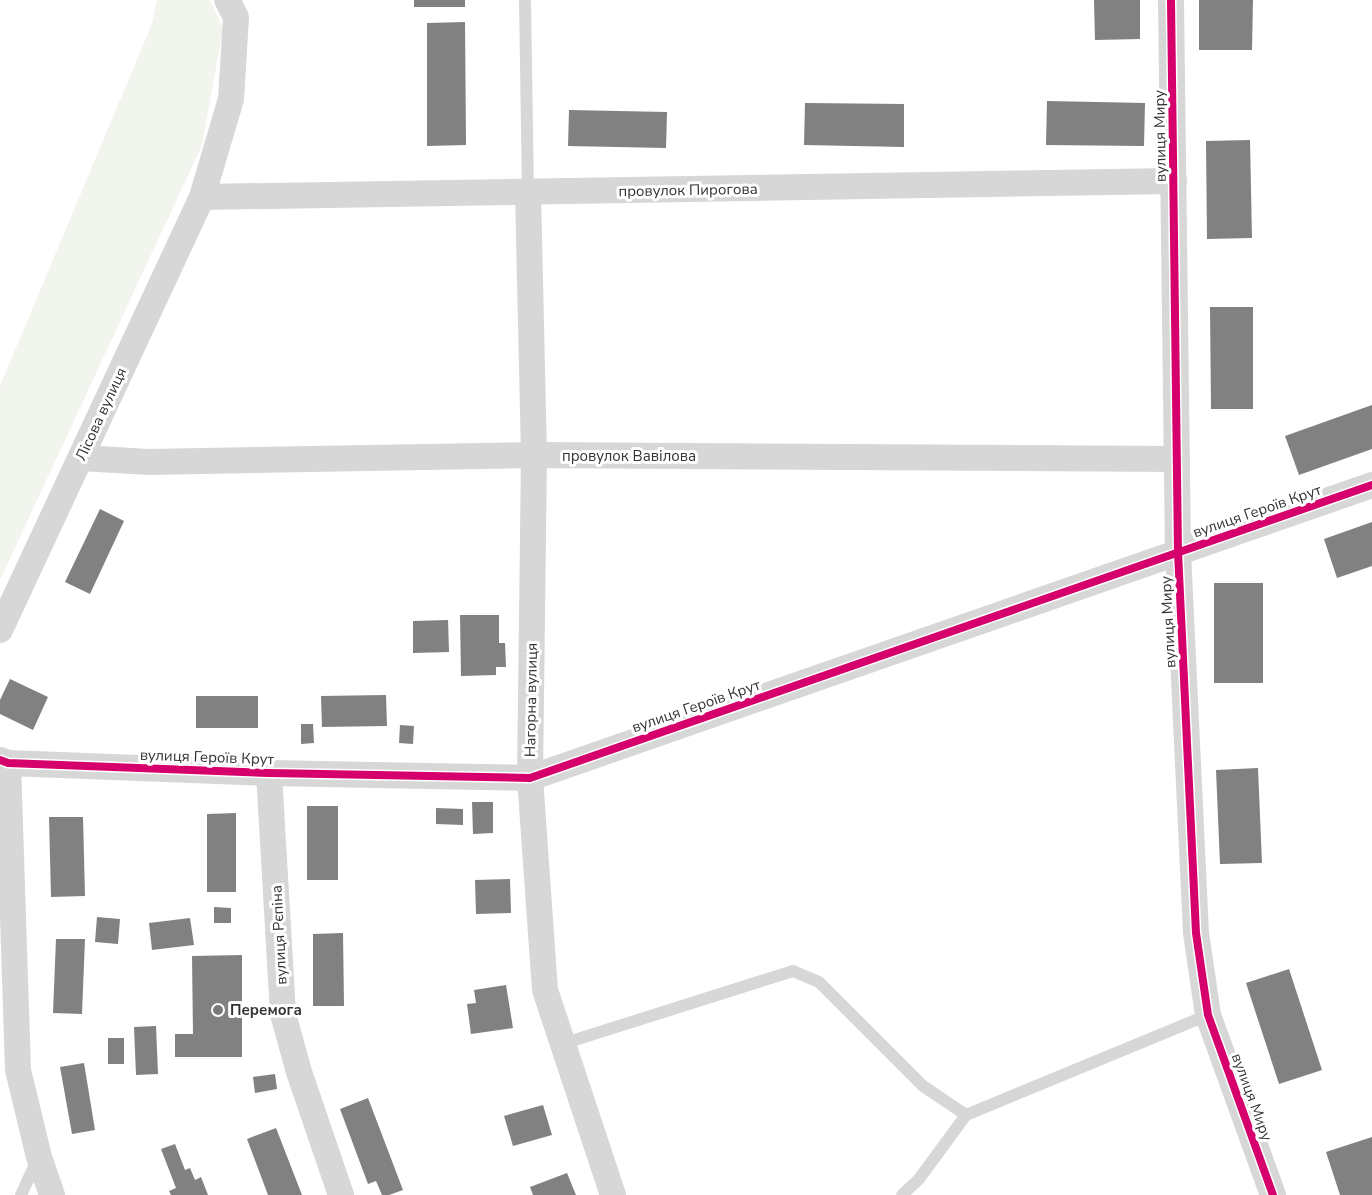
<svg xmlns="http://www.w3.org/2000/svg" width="1372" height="1195" font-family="'Nunito Sans',sans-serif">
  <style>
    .green { fill: #f1f5ed }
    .building { fill: #818181 }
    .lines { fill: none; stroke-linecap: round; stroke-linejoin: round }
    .service { stroke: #d7d7d7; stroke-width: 12 }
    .minor { stroke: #d7d7d7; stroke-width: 26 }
    .cycleway-casing { stroke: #fff; stroke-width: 11 }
    .cycleway { stroke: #d6006c; stroke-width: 8 }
    .poi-dot { fill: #7a7a7a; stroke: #fff; stroke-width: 2 }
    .labels { text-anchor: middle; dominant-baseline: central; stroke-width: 6; stroke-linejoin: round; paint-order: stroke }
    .street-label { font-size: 15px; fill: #333; stroke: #fff }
    .poi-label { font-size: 15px; font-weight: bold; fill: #333; stroke: #fff; text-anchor: start }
  </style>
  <rect width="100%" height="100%" fill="#fff"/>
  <polygon class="green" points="157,0 210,0 223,29 202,145 0,580 0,386 152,24"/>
  <g class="building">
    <rect x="414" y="0" width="51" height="7"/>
    <polygon points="1094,0 1140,0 1140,39 1095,40"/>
    <polygon points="1199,0 1253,0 1252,50 1199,50"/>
    <polygon points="465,22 466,145 427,146 427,23"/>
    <polygon points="1047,101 1145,103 1144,146 1046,145"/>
    <polygon points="805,103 904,104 904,147 804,145"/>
    <polygon points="569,110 667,112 666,148 568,146"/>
    <polygon points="1250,140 1252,238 1207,239 1206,141"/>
    <polygon points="1210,307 1253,307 1253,409 1211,409"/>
    <polygon points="1372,405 1372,449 1299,475 1285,436"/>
    <polygon points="100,509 124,521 90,594 65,582"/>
    <polygon points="1372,522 1372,566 1337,578 1324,539"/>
    <rect x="1214" y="583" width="49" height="100"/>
    <polygon points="460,615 499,615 499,643 505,643 506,667 496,667 496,675 461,676"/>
    <polygon points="448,620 449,652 413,653 413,621"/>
    <polygon points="10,679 48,697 33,730 0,714 0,700"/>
    <polygon points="386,695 387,726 322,727 321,696"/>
    <rect x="196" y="696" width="62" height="32"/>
    <polygon points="301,724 313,724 314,743 301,744"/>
    <polygon points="400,725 414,726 413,744 399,743"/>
    <polygon points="1258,768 1262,863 1220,864 1216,770"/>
    <polygon points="472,802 493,802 493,833 473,834"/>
    <rect x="307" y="806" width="31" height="74"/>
    <polygon points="436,808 463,809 463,825 436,824"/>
    <polygon points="236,813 236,892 207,892 207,814"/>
    <polygon points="49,817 83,817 85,896 51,897"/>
    <polygon points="510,879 511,913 476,914 475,880"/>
    <polygon points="214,907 231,908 231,923 214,923"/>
    <polygon points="97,917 120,919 118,944 95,942"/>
    <polygon points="190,918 194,945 152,950 149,923"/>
    <polygon points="343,933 344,1006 313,1006 313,934"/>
    <polygon points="56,939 85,939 82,1014 53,1013"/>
    <polygon points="242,955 242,1057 175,1057 175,1034 193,1034 192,956"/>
    <polygon points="1289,969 1322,1070 1279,1084 1246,983"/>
    <polygon points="506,985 513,1028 471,1034 467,1004 476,1003 474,990"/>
    <polygon points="156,1026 158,1074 136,1075 134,1027"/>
    <rect x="108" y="1038" width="16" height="26"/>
    <polygon points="84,1063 95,1130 72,1134 60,1067"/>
    <polygon points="275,1074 277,1089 255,1093 253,1077"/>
    <polygon points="368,1098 403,1190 389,1195 382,1195 376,1181 368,1184 340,1109"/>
    <polygon points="543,1105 552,1135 513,1146 504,1116"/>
    <polygon points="276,1128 302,1195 268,1195 247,1139"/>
    <polygon points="1372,1137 1372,1195 1340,1195 1326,1152"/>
    <polygon points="175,1144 185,1170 190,1168 195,1180 201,1177 208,1195 171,1195 169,1191 176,1188 161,1149"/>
    <polygon points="567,1173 576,1195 533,1195 530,1187"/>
  </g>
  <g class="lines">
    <g class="service">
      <polyline points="525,0 528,193"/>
      <polyline points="562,1044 793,971 819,982 923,1086 966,1115"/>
      <polyline points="21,1195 38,1158"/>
      <polyline points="902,1195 919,1179 966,1115 1208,1015"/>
    </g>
    <g class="minor">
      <polyline points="1171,0 1178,552 1196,933 1208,1015 1273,1195"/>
      <polyline points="528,193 534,455 530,778 545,990 613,1195"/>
      <polyline points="202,197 1174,181"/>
      <polyline points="81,458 149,462 534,455 1177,459"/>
      <polyline points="0,630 202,197 231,99 236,17 227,0"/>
      <polyline points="0,760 8,763 269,773 530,778 1372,485"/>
      <polyline points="8,763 18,1070 39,1157 52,1195"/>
      <polyline points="269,773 283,1014 299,1072 341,1195"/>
    </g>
    <defs>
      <g id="cycleway">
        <polyline points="1171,0 1178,552 1196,933 1208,1015 1273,1195"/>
        <polyline points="0,760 8,763 269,773 530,778 1372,485"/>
      </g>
    </defs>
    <use href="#cycleway" class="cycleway-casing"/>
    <use href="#cycleway" class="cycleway"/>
  </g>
  <circle class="poi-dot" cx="218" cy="1010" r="6"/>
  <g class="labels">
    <g class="street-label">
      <text transform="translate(1160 136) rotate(-91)">вулиця Миру</text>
      <text transform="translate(688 190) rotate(-1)">провулок Пирогова</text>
      <text transform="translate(101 414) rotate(-65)">Лісова вулиця</text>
      <text x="629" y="456">провулок Вавілова</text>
      <text transform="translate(1257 511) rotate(-19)">вулиця Героїв Крут</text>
      <text transform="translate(1168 622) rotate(-93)">вулиця Миру</text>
      <text transform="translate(531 700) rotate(-89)">Нагорна вулиця</text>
      <text transform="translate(696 706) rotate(-19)">вулиця Героїв Крут</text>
      <text transform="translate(207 757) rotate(2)">вулиця Героїв Крут</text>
      <text transform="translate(279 935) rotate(-93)">вулиця Рєпіна</text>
      <text transform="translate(1252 1097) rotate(70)">вулиця Миру</text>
    </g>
    <g class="poi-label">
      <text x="230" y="1010">Перемога</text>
    </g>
  </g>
</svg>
